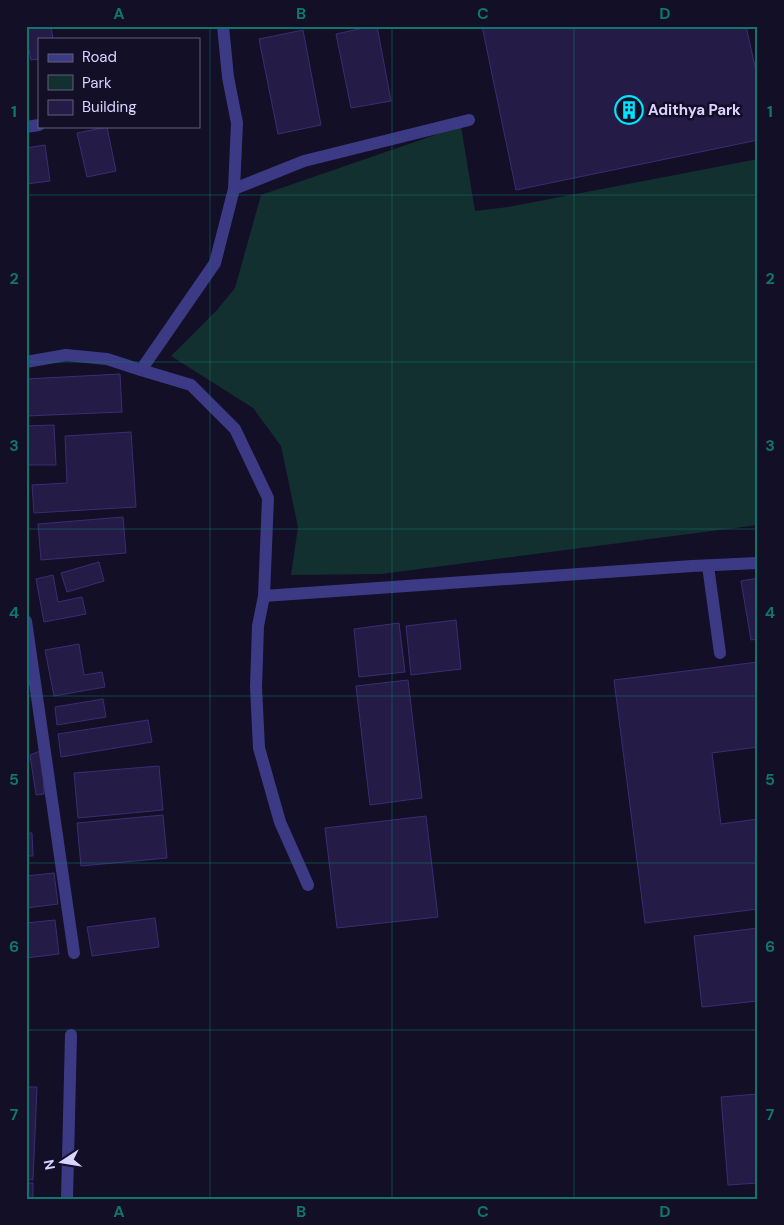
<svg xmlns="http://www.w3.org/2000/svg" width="784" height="1225" font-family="'DM Sans',sans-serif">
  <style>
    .green { fill: #12302f }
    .building { fill: #241b47; stroke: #3b2d73 }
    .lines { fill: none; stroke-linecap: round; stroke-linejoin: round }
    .lane { stroke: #3d3a85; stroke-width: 12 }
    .street { stroke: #3d3a85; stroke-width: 12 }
    .grid { fill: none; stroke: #0f766e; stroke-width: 1; stroke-opacity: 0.55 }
    .labels { text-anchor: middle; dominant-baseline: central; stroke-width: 5; stroke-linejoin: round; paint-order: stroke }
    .poi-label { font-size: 15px; font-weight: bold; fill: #d9d4ff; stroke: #130f26; text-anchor: start }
    .neatline { fill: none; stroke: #0f766e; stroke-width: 2 }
    .grid-label { font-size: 16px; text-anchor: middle; font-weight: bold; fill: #0f766e }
  </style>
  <rect width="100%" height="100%" fill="#130f26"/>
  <polygon class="green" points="461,126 475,211 508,207 758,159 758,525 381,574 291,575 298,527 281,446 253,408 171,356 217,310 235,288 261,195"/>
  <g class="building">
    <polygon points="30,26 51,26 53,39 39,39 39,59 31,60 26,35 26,27"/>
    <polygon points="373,26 377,26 391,101 351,108 336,34"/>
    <polygon points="482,26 746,26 758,80 758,140 516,190"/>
    <polygon points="303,30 321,125 278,134 259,39"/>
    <polygon points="107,127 116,171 87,177 77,133"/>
    <polygon points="45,145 50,181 26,184 26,148"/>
    <polygon points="120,374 122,412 26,416 26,379"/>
    <polygon points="54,425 56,465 26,465 26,426"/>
    <polygon points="131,432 136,507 34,513 32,485 67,483 65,436"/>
    <polygon points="123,517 126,553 41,560 38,524"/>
    <polygon points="99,562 104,581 67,592 61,573"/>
    <polygon points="53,575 58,602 82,597 86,614 44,622 36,579"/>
    <polygon points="758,578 758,639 751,640 741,581"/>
    <polygon points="456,620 461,669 411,675 406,626"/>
    <polygon points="399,623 405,672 359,677 354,629"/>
    <polygon points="79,644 84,675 102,672 105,687 54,696 45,650"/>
    <polygon points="758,662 758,747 712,753 721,824 758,819 758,909 645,923 614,680"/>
    <polygon points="408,680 422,798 370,805 356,686"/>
    <polygon points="103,699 106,717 57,725 55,707"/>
    <polygon points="148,720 152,742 61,757 58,734"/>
    <polygon points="40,751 44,778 44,794 36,795 30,755"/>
    <polygon points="159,766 163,810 78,818 74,773"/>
    <polygon points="163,815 167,858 81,866 77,823"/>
    <polygon points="426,816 438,917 337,928 325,828"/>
    <polygon points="26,833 32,833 33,856 26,856"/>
    <polygon points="54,873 58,904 26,908 26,876"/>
    <polygon points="155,918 159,947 92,956 87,927"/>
    <polygon points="55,920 59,954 26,958 26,923"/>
    <polygon points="758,928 758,1001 702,1007 694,936"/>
    <polygon points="26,1087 37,1087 33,1180 26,1179"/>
    <polygon points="758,1094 758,1183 728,1185 721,1097"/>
    <rect x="26" y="1183" width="7" height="16"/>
  </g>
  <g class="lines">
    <polyline class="lane" points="708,566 720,653"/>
    <g class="street">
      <polyline points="223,26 228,77 237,123 234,189"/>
      <polyline points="26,127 39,125"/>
      <polyline points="26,362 66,355 107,359 141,370 191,385 235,429 268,498 264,596 258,626 256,687 259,748 280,822 308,885"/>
      <polyline points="141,370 215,263 234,189 304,161 469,120"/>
      <polyline points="264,596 692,566 758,563"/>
      <polyline points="26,621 74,953"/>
      <polyline points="67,1199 71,1035"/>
    </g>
  </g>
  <path class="grid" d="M210,26V1199M392,26V1199M574,26V1199M26,195H758M26,362H758M26,529H758M26,696H758M26,863H758M26,1030H758"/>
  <defs>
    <symbol id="building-ring" viewBox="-11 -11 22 22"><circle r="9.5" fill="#130f26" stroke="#00e5ff" stroke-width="1.5"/><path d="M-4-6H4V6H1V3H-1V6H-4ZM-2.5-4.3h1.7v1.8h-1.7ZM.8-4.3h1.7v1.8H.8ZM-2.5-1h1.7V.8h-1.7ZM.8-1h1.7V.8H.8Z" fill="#00e5ff"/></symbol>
  </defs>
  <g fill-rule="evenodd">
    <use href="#building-ring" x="613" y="94" width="32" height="32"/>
  </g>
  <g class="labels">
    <g class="poi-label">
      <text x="648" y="110">Adithya Park</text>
    </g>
  </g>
  <rect width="784" height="1225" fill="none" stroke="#130f26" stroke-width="55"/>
  <rect x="38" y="38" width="162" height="90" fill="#130f26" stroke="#625e7d"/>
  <rect x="48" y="54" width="25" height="8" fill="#3d3a85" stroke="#625e7d"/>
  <text x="82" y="62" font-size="15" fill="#d9d4ff">Road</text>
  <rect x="48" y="75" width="25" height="15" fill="#12302f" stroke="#625e7d"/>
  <text x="82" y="88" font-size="15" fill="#d9d4ff">Park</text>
  <rect x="48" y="100" width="25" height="15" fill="#241b47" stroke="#625e7d"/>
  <text x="82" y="112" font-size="15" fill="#d9d4ff">Building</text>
  <g transform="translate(62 1162) rotate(258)" stroke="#130f26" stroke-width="4" paint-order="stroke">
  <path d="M0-4L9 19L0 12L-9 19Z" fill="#d9d4ff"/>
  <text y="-8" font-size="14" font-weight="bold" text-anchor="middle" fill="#d9d4ff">N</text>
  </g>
  <rect x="28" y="28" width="728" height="1170" class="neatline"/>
  <g class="grid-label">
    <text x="119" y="19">A</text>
    <text x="301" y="19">B</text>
    <text x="483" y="19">C</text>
    <text x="665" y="19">D</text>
    <text x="14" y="117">1</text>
    <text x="770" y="117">1</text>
    <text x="14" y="284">2</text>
    <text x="770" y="284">2</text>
    <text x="14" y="451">3</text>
    <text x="770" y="451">3</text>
    <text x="14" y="618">4</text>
    <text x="770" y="618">4</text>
    <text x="14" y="785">5</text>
    <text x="770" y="785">5</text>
    <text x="14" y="952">6</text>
    <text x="770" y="952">6</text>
    <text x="14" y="1120">7</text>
    <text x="770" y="1120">7</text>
    <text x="119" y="1217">A</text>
    <text x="301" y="1217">B</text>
    <text x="483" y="1217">C</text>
    <text x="665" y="1217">D</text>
  </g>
</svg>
